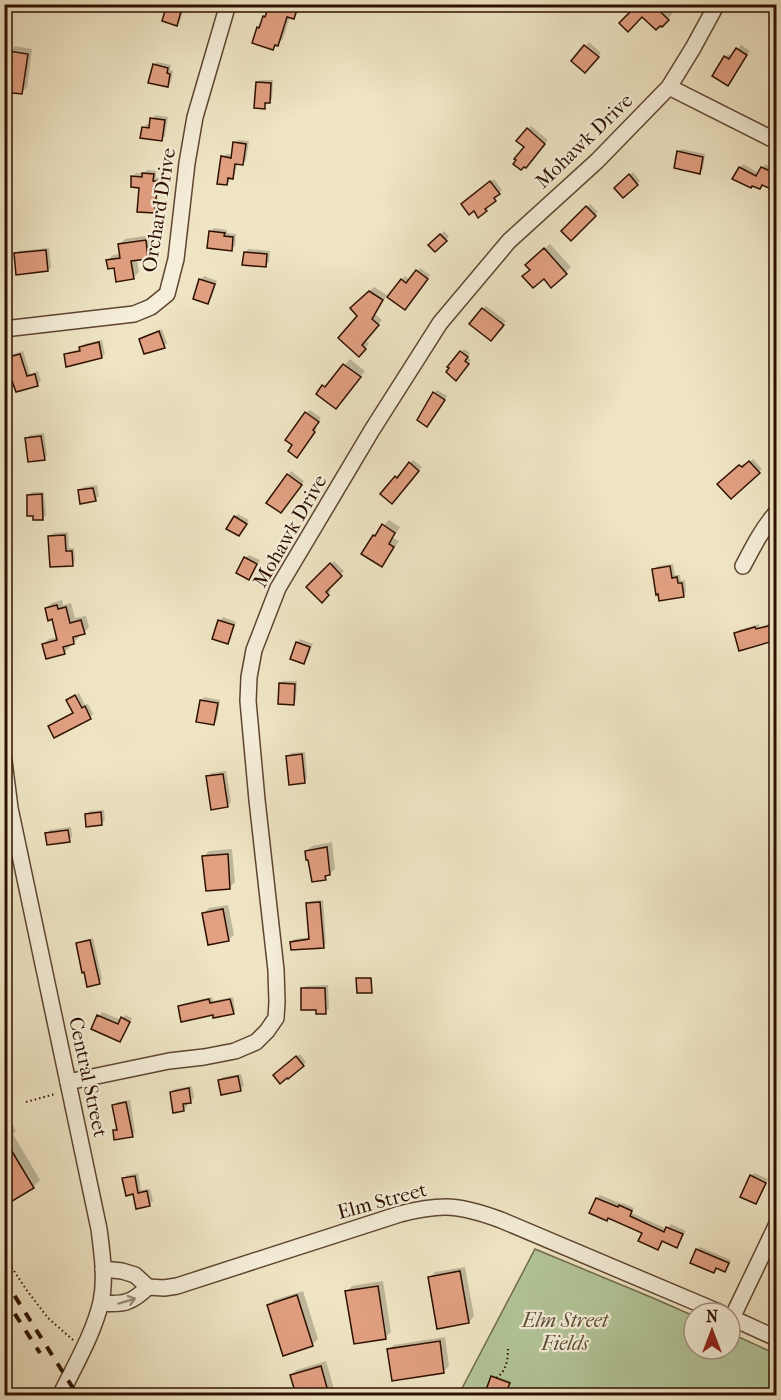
<svg xmlns="http://www.w3.org/2000/svg" width="781" height="1400" font-family="'IM FELL French Canon',serif">
  <style>
    .green { fill: #b3c699; stroke: #706b4c; stroke-width: 1.5 }
    .shadow { fill: #0003 }
    .building { fill: #e1a082; stroke: #2e1000; stroke-width: 1.5 }
    .lines { fill: none; stroke-linecap: round; stroke-linejoin: round }
    .minor-casing { stroke: #5e4531; stroke-width: 18 }
    .path { stroke: #2e1000; stroke-width: 2; stroke-dasharray: 1.5 3; stroke-linecap: butt }
    .minor { stroke: #f5eed9; stroke-width: 15 }
    .rail { stroke: #2e1000; stroke-width: 4; stroke-dasharray: 10 10; stroke-linecap: butt }
    .oneway { stroke: #9b8a77 }
    .labels { text-anchor: middle; dominant-baseline: central; stroke-width: 4.5; stroke-linejoin: round; paint-order: stroke }
    .street-label { font-size: 20px; fill: #2e1000; stroke: #f5eed9 }
    .park-label { font-size: 20px; font-style: italic; fill: #5d5036; stroke: #f5eed9 }
  </style>
  <rect width="100%" height="100%" fill="#efe5c4"/>
  <filter id="stains"><feTurbulence type="fractalNoise" baseFrequency=".00333" numOctaves="4"/><feColorMatrix values="0 0 0 0 .2 0 0 0 0 .09 0 0 0 0 .02 0 0 0 .5 -.17"/></filter>
  <radialGradient id="worn" r=".72"><stop offset=".6" stop-color="#630" stop-opacity="0"/><stop offset="1" stop-color="#630" stop-opacity=".3"/></radialGradient>
  <polygon class="green" points="535,1249 653,1298 694,1316 694,1349 730,1349 730,1333 776,1354 776,1395 458,1396"/>
  <g class="shadow">
    <polygon points="169,4 185,4 180,21 177,25"/>
    <polygon points="270,4 301,4 299,12 293,17 290,16 283,39 273,48 259,28 261,25 264,17 267,13"/>
    <polygon points="635,4 663,4 673,13 662,25 642,15"/>
    <polygon points="589,42 601,53 589,68 573,61"/>
    <polygon points="741,45 750,51 728,84 725,57 729,54 733,56"/>
    <polygon points="15,46 32,49 27,87 21,93 4,90 4,70 7,70 10,52"/>
    <polygon points="157,62 171,65 170,70 173,71 171,82 167,86 154,65"/>
    <polygon points="260,80 273,80 272,99 268,102 264,107 257,83"/>
    <polygon points="155,115 168,117 165,136 162,139 143,128 147,124 151,125 152,119"/>
    <polygon points="531,126 548,140 529,163 526,147 528,129"/>
    <polygon points="238,140 249,141 246,160 243,164 237,163 235,174 231,177 230,180 227,184 223,157 226,154 233,155 234,143"/>
    <polygon points="682,149 705,154 703,169 699,172 678,152"/>
    <polygon points="743,164 759,173 765,164 776,169 776,179 774,184 771,187 763,184 740,168"/>
    <polygon points="147,170 156,171 156,178 159,178 157,208 154,211 140,186 133,177 136,173 143,174"/>
    <polygon points="633,172 640,181 623,196 616,188"/>
    <polygon points="10,178 11,191 8,194 4,195 4,179"/>
    <polygon points="494,179 502,190 497,195 498,196 487,205 489,207 486,210 466,201"/>
    <polygon points="590,204 598,212 571,239 563,231"/>
    <polygon points="214,228 227,230 227,233 236,234 235,246 231,250 210,232"/>
    <polygon points="444,231 449,237 435,250 430,245"/>
    <polygon points="151,235 153,252 148,257 137,259 139,272 133,278 115,267 108,260 113,255 121,254 120,244 125,239"/>
    <polygon points="550,244 571,267 552,286 544,277 531,269 527,265"/>
    <polygon points="49,248 51,267 48,270 15,254 19,251"/>
    <polygon points="248,249 270,251 269,262 265,266 245,253"/>
    <polygon points="420,268 430,275 408,305 389,297 405,276 410,280"/>
    <polygon points="204,276 217,281 211,299 208,303 201,280"/>
    <polygon points="374,287 387,295 375,314 382,320 365,340 369,344 359,355 359,316 352,308"/>
    <polygon points="486,306 506,321 494,336 483,309"/>
    <polygon points="162,329 167,343 164,346 140,339 144,336"/>
    <polygon points="102,340 105,354 102,357 65,355 69,352 81,349 84,344"/>
    <polygon points="464,349 470,353 467,357 471,360 460,375 451,368"/>
    <polygon points="23,351 30,374 38,371 41,381 38,384 10,368 7,358 10,355"/>
    <polygon points="350,359 365,371 341,402 324,386 329,381 331,382"/>
    <polygon points="437,390 447,396 430,422 434,393"/>
    <polygon points="310,410 321,418 315,427 317,428 300,453 306,413"/>
    <polygon points="44,433 47,455 44,459 27,439 30,435"/>
    <polygon points="753,459 762,469 731,497 719,484 744,463 746,465"/>
    <polygon points="413,460 422,467 395,499 396,477 399,474 401,475"/>
    <polygon points="291,471 304,481 284,508 268,502"/>
    <polygon points="97,485 99,496 95,500 80,491 83,487"/>
    <polygon points="32,492 44,492 46,515 43,518 28,495"/>
    <polygon points="238,514 249,520 239,535 235,517"/>
    <polygon points="389,520 400,527 393,538 399,541 387,559 382,565 374,536"/>
    <polygon points="68,532 69,548 74,548 75,561 72,564 50,537 53,533"/>
    <polygon points="249,555 260,560 252,574 249,578 245,558"/>
    <polygon points="334,561 344,571 328,588 331,591 322,600 309,587"/>
    <polygon points="673,564 675,575 680,575 681,581 685,580 686,592 683,596 654,570 657,566"/>
    <polygon points="62,600 63,605 71,603 75,618 86,616 89,627 84,633 78,634 79,637 73,643 69,644 70,647 65,652 47,657 43,644 49,639 58,637 53,618 46,608 52,603"/>
    <polygon points="223,617 236,622 230,639 227,642 214,638 220,621"/>
    <polygon points="776,622 776,639 736,633 739,630 759,624 759,627"/>
    <polygon points="300,639 313,644 307,659 304,663 297,643"/>
    <polygon points="283,681 297,681 296,700 293,703 280,684"/>
    <polygon points="79,693 85,705 88,704 93,714 90,717 50,726 53,723 74,712 68,700"/>
    <polygon points="204,697 220,700 217,720 214,723 201,701"/>
    <polygon points="305,752 307,778 304,782 288,757 291,753"/>
    <polygon points="226,771 231,802 227,806 208,777 211,773"/>
    <polygon points="104,810 105,820 102,823 86,815 90,811"/>
    <polygon points="71,827 72,837 69,840 47,833 50,830"/>
    <polygon points="332,842 335,869 325,878 306,851 312,846"/>
    <polygon points="232,849 235,882 229,888 204,856 209,851"/>
    <polygon points="323,900 326,943 323,946 291,942 295,939 311,937 308,904 311,901"/>
    <polygon points="228,905 234,935 228,940 203,914 209,908"/>
    <polygon points="93,938 102,979 99,982 77,944 81,941"/>
    <polygon points="328,985 329,1009 325,1012 317,1008 302,989 306,986"/>
    <polygon points="212,997 213,1001 233,997 235,1010 233,1013 214,1013 180,1007 182,1004"/>
    <polygon points="102,1012 121,1020 125,1015 132,1018 123,1037 93,1029 99,1016"/>
    <polygon points="300,1054 306,1062 303,1065 278,1071"/>
    <polygon points="241,1074 244,1086 240,1089 220,1080 223,1077"/>
    <polygon points="192,1086 194,1098 190,1102 186,1102 187,1106 184,1110 171,1092 175,1089"/>
    <polygon points="130,1100 135,1132 132,1135 114,1131 118,1127 114,1105 117,1102"/>
    <polygon points="4,1114 6,1114 16,1131 13,1134 40,1180 33,1187 4,1204"/>
    <polygon points="138,1173 141,1190 150,1189 153,1201 149,1205 134,1192 124,1179 127,1175"/>
    <polygon points="754,1173 768,1179 759,1199 756,1203 751,1176"/>
    <polygon points="600,1195 622,1204 623,1203 634,1208 632,1213 667,1229 671,1224 686,1231 680,1242 677,1246 663,1240 658,1248 644,1232 609,1217 591,1212 597,1198"/>
    <polygon points="700,1247 731,1260 728,1268 725,1271 716,1268 714,1271 697,1250"/>
    <polygon points="465,1267 474,1316 469,1322 430,1278 435,1272"/>
    <polygon points="383,1281 391,1332 386,1337 355,1342 347,1292 352,1286"/>
    <polygon points="303,1291 318,1339 312,1345 269,1305 274,1300"/>
    <polygon points="445,1337 449,1366 444,1371 389,1350 394,1345"/>
    <polygon points="326,1361 336,1396 297,1396 291,1375 297,1370"/>
    <polygon points="494,1376 510,1381 506,1393 493,1377"/>
  </g>
  <g class="building">
    <polygon points="167,4 183,4 177,26 162,21"/>
    <polygon points="269,4 292,4 298,6 294,19 287,17 278,46 275,45 273,50 252,43 257,27 259,28 263,16 265,17"/>
    <polygon points="633,4 652,4 669,20 662,27 660,26 656,30 642,17 628,32 619,23 630,12 628,10"/>
    <polygon points="584,45 599,57 585,73 571,61"/>
    <polygon points="736,48 747,55 728,86 712,76 724,56 729,59"/>
    <polygon points="9,51 28,54 22,94 4,92 4,79"/>
    <polygon points="153,64 168,68 167,73 170,74 168,87 148,83"/>
    <polygon points="256,82 271,83 270,103 265,103 265,109 254,108"/>
    <polygon points="150,118 165,120 162,141 140,138 142,127 149,128"/>
    <polygon points="527,128 545,144 526,168 524,167 521,170 513,164 516,160 514,159 524,147 516,141"/>
    <polygon points="233,142 246,144 243,165 235,164 233,179 228,178 227,185 217,184 221,156 231,158"/>
    <polygon points="677,151 703,157 700,174 674,168"/>
    <polygon points="739,167 756,176 761,167 777,174 777,178 771,189 762,185 760,189 752,186 751,188 732,179"/>
    <polygon points="142,173 154,174 153,181 157,181 155,213 137,212 139,188 131,187 131,176 142,177"/>
    <polygon points="629,174 638,185 623,198 614,188"/>
    <polygon points="490,181 500,194 494,198 496,201 485,209 487,211 478,218 474,211 469,215 461,204"/>
    <polygon points="586,206 596,216 571,241 561,231"/>
    <polygon points="209,231 225,233 224,236 233,237 232,251 207,248"/>
    <polygon points="440,234 447,241 435,252 428,245"/>
    <polygon points="146,240 148,259 131,261 134,279 116,282 114,268 108,269 106,260 120,258 118,244"/>
    <polygon points="544,248 567,274 551,288 544,279 533,288 522,276 530,270 525,265"/>
    <polygon points="46,250 48,271 16,275 14,253"/>
    <polygon points="244,252 267,254 266,267 242,265"/>
    <polygon points="416,270 428,279 405,310 387,297 401,279 406,283"/>
    <polygon points="199,279 215,284 208,304 193,299"/>
    <polygon points="369,291 383,300 372,319 379,325 362,345 366,349 359,357 338,338 357,316 350,308"/>
    <polygon points="482,308 504,325 491,341 469,324"/>
    <polygon points="159,331 165,348 144,354 139,339"/>
    <polygon points="99,342 102,358 66,367 64,354 80,351 79,347"/>
    <polygon points="460,351 468,357 465,361 469,364 456,381 446,372 449,368 447,367"/>
    <polygon points="20,354 27,376 35,374 38,386 16,392 12,381 9,382 6,370 8,369 5,358"/>
    <polygon points="343,364 361,377 336,409 316,394 322,385 325,387"/>
    <polygon points="433,392 445,400 427,427 417,420"/>
    <polygon points="305,412 319,422 313,430 315,432 297,458 288,451 292,445 285,440"/>
    <polygon points="41,436 45,460 28,462 25,438"/>
    <polygon points="749,461 760,473 731,499 717,484 739,465 742,467"/>
    <polygon points="409,462 419,471 392,504 380,494 395,476 397,478"/>
    <polygon points="287,474 302,485 281,513 266,503"/>
    <polygon points="93,488 96,501 80,504 78,490"/>
    <polygon points="42,494 43,520 33,520 33,516 27,516 27,495"/>
    <polygon points="234,516 247,524 239,536 226,529"/>
    <polygon points="382,524 395,533 389,544 394,547 382,567 361,554 373,535 375,536"/>
    <polygon points="65,535 66,551 72,551 73,566 50,567 48,536"/>
    <polygon points="244,557 257,564 249,580 236,573"/>
    <polygon points="330,563 342,576 326,592 329,595 322,603 306,587"/>
    <polygon points="670,566 672,578 677,577 678,583 682,583 684,597 659,601 658,594 656,595 652,569"/>
    <polygon points="57,605 58,609 66,607 70,623 81,620 85,634 73,637 74,644 63,647 65,654 46,659 42,644 57,640 52,619 48,621 45,608"/>
    <polygon points="218,620 234,625 228,644 212,639"/>
    <polygon points="777,624 777,640 739,651 734,633 755,627 756,629"/>
    <polygon points="296,642 310,647 304,664 290,659"/>
    <polygon points="279,683 295,684 294,705 278,704"/>
    <polygon points="75,695 82,708 85,706 91,719 54,738 48,726 73,713 66,700"/>
    <polygon points="200,700 218,703 214,725 196,722"/>
    <polygon points="302,754 305,783 289,785 286,756"/>
    <polygon points="223,774 228,807 211,810 206,776"/>
    <polygon points="101,812 102,825 86,827 85,814"/>
    <polygon points="68,830 70,842 47,845 45,833"/>
    <polygon points="327,847 330,875 325,876 326,880 312,882 308,860 306,860 305,851"/>
    <polygon points="228,854 230,889 206,891 202,856"/>
    <polygon points="320,902 324,948 291,950 290,942 309,939 306,903"/>
    <polygon points="223,909 229,941 208,945 202,913"/>
    <polygon points="90,940 100,984 87,987 84,972 82,973 76,943"/>
    <polygon points="356,978 371,978 372,993 357,993"/>
    <polygon points="301,988 325,988 326,1014 316,1014 316,1010 301,1010"/>
    <polygon points="209,999 210,1003 230,999 234,1014 213,1018 213,1015 181,1022 178,1006"/>
    <polygon points="97,1015 118,1024 121,1017 130,1022 120,1042 91,1029"/>
    <polygon points="296,1056 304,1066 288,1079 287,1078 280,1084 273,1075"/>
    <polygon points="238,1076 241,1091 221,1095 218,1080"/>
    <polygon points="189,1088 191,1103 183,1104 184,1111 173,1113 170,1092"/>
    <polygon points="126,1102 133,1137 114,1140 113,1130 117,1130 112,1105"/>
    <polygon points="4,1138 34,1188 4,1206"/>
    <polygon points="750,1175 766,1183 756,1204 740,1197"/>
    <polygon points="135,1176 138,1193 147,1191 150,1206 136,1209 133,1194 126,1196 122,1178"/>
    <polygon points="596,1198 618,1207 619,1205 632,1211 630,1216 664,1232 666,1227 683,1234 677,1248 662,1241 658,1250 638,1241 642,1233 608,1218 607,1221 589,1213"/>
    <polygon points="696,1249 729,1263 725,1272 716,1268 714,1273 690,1263"/>
    <polygon points="460,1271 469,1323 437,1329 428,1277"/>
    <polygon points="378,1286 386,1339 354,1344 345,1291"/>
    <polygon points="297,1295 313,1346 283,1356 267,1305"/>
    <polygon points="440,1341 444,1373 392,1381 387,1349"/>
    <polygon points="321,1366 329,1395 296,1395 290,1375"/>
    <polygon points="491,1376 510,1383 505,1395 486,1390"/>
  </g>
  <g class="lines">
    <defs>
      <g id="minor">
        <polyline points="669,87 776,141"/>
        <polyline points="4,329 134,314 151,307 167,294 176,259 187,163 195,117 228,4"/>
        <path d="M743,566C753,547 762,529 776,513"/>
        <path d="M4,761L10,808L99,1229C102,1253 106,1278 101,1302C93,1335 75,1365 60,1396"/>
        <polyline points="68,1082 169,1061 204,1057 235,1051 256,1042 267,1031 276,1018 277,1002 276,970 257,800 248,701 249,677 254,650 278,588 372,430 440,323 509,241 597,161 669,87 693,48 717,4"/>
        <path d="M103,1269L122,1271L135,1275L148,1287L164,1288L177,1286L400,1214C443,1203 460,1205 501,1220L721,1313"/>
        <path d="M101,1303C123,1305 132,1303 148,1287"/>
        <polyline points="730,1317 776,1338"/>
        <polyline points="732,1318 776,1226"/>
      </g>
    </defs>
    <use href="#minor" class="minor-casing"/>
    <g class="path">
      <polyline points="26,1102 55,1094"/>
      <polyline points="4,1256 28,1292 48,1318 73,1340"/>
      <path d="M496,1378C506,1372 508,1360 508,1349"/>
    </g>
    <use href="#minor" class="minor"/>
    <g class="rail">
      <polyline points="4,1279 78,1396"/>
      <polyline points="4,1297 40,1353"/>
    </g>
  </g>
  <defs><path id="oneway-shaft" d="M-6 0H5M1.5-3L5.5 0L1.5 3" fill="none" stroke-width="1.6" stroke-linecap="round" stroke-linejoin="round" transform="scale(1.5)"/></defs>
  <use class="oneway" href="#oneway-shaft" transform="translate(127 1301) rotate(-17)"/>
  <g class="labels">
    <g class="street-label">
      <text transform="translate(584 141) rotate(-44)">Mohawk Drive</text>
      <text transform="translate(159 210) rotate(-81)">Orchard Drive</text>
      <text transform="translate(290 531) rotate(-60)">Mohawk Drive</text>
      <text transform="translate(88 1077) rotate(78)">Central Street</text>
      <text transform="translate(382 1201) rotate(-15)">Elm Street</text>
    </g>
    <g class="park-label">
      <text x="565" y="1320">Elm Street<tspan x="565" dy="23">Fields</tspan></text>
    </g>
  </g>
  <rect width="781" height="1400" fill="none" stroke="#efe5c4" stroke-width="24"/>
  <rect x="6" y="6" width="769" height="1388" fill="none" stroke="#2e1000" stroke-width="3"/>
  <rect x="12" y="12" width="757" height="1376" fill="none" stroke="#2e1000" stroke-width="1.5"/>
  <g transform="translate(712 1331)"><circle r="28" fill="#f5eed9" stroke="#a59582" stroke-width="1.5"/>
  <path d="M0-4.5L10 22L0 15L-10 22Z" fill="#8f2418"/>
  <text y="-9" font-size="16" font-weight="bold" text-anchor="middle" fill="#2e1000">N</text>
  </g>
  <rect width="100%" height="100%" filter="url(#stains)"/>
  <rect width="100%" height="100%" fill="url(#worn)"/>
</svg>
